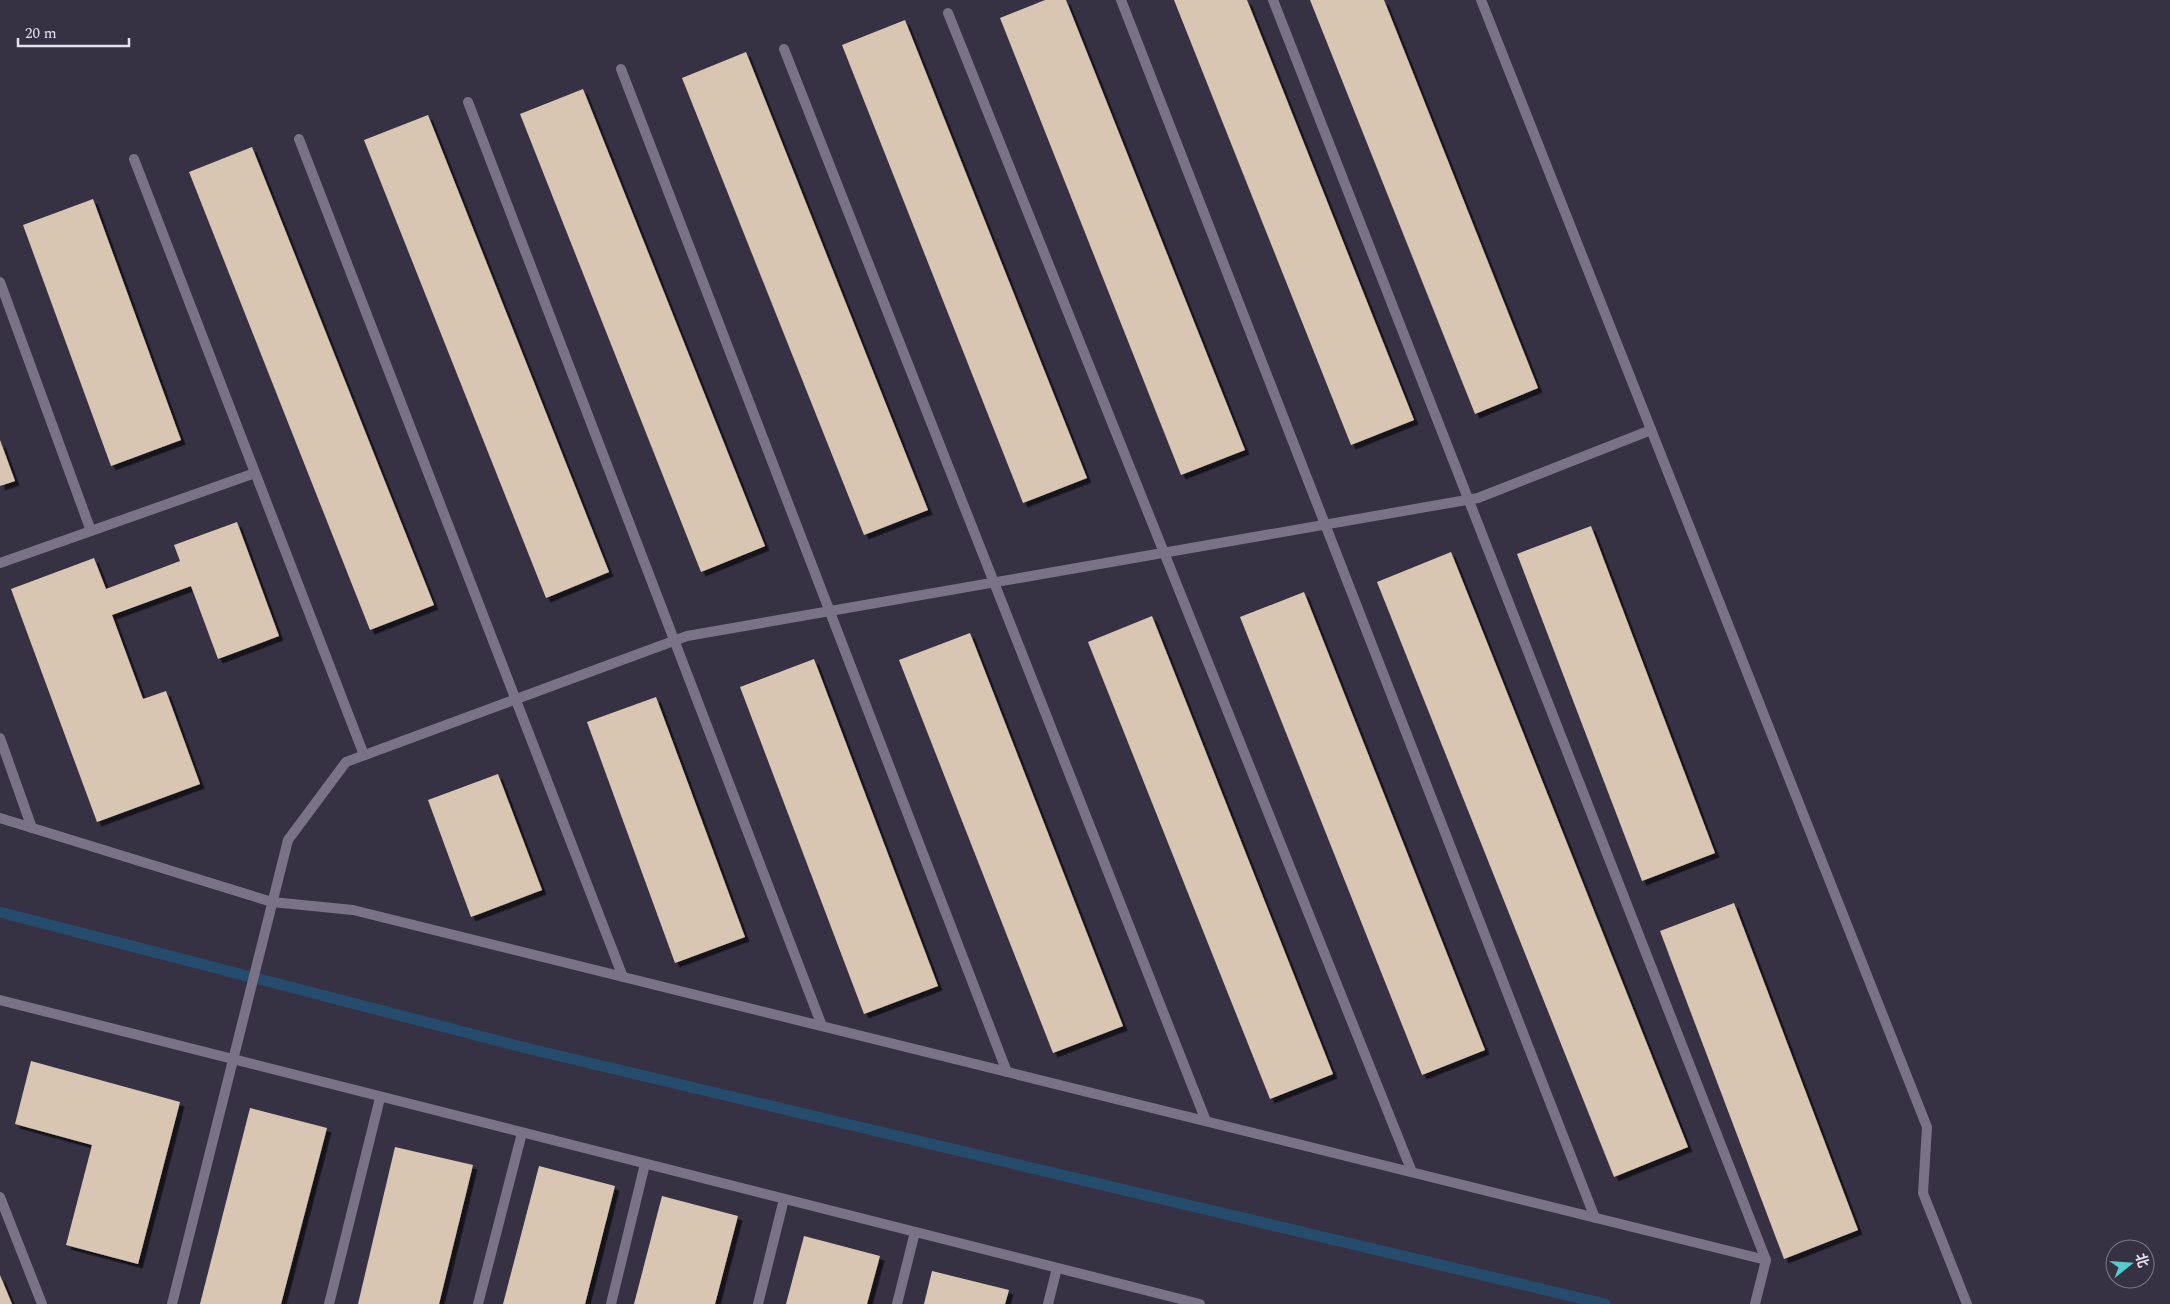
<svg xmlns="http://www.w3.org/2000/svg" width="2170" height="1304" font-family="Spectral,'Noto Sans SC',serif">
  <style>
    .lines { fill: none; stroke-linecap: round; stroke-linejoin: round }
    .stream { stroke: #254c6d; stroke-width: 11 }
    .building { fill: #d9c6b2; filter: url(#shadow) }
    .service { stroke: #7a7286; stroke-width: 10 }
    .minor { stroke: #7a7286; stroke-width: 10 }
  </style>
  <defs>
    <filter id="shadow"><feDropShadow dx="4.5" dy="4.5" stdDeviation="0" flood-color="#0009"/></filter>
  </defs>
  <rect width="100%" height="100%" fill="#373144"/>
  <g class="lines">
    <polyline class="stream" points="0,912 522,1047 1605,1304"/>
  </g>
  <g class="building">
    <polygon points="1045,0 1066,0 1245,450 1181,475 1000,18"/>
    <polygon points="1174,0 1247,0 1414,420 1351,445"/>
    <polygon points="1310,0 1384,0 1538,388 1475,414"/>
    <polygon points="905,20 1087,478 1023,503 842,45"/>
    <polygon points="746,52 928,510 864,535 682,78"/>
    <polygon points="583,89 765,546 701,572 520,114"/>
    <polygon points="428,115 609,572 546,598 364,140"/>
    <polygon points="252,147 434,605 370,630 189,172"/>
    <polygon points="93,199 181,440 111,466 23,225"/>
    <polygon points="0,440 15,481 0,486"/>
    <polygon points="237,522 279,636 218,659 191,586 112,615 143,699 166,691 200,784 97,822 11,589 94,558 106,589 180,561 174,545"/>
    <polygon points="1591,526 1715,853 1642,881 1517,554"/>
    <polygon points="1451,552 1688,1147 1614,1177 1377,582"/>
    <polygon points="1304,592 1485,1050 1422,1075 1240,617"/>
    <polygon points="1152,616 1333,1074 1270,1099 1088,642"/>
    <polygon points="970,633 1123,1026 1053,1053 899,660"/>
    <polygon points="814,659 938,986 864,1014 740,687"/>
    <polygon points="656,697 745,937 675,963 587,722"/>
    <polygon points="498,774 542,890 471,917 428,800"/>
    <polygon points="1734,903 1858,1230 1784,1259 1660,931"/>
    <polygon points="31,1061 180,1102 138,1264 66,1245 92,1145 15,1124"/>
    <polygon points="250,1108 327,1128 281,1304 200,1304"/>
    <polygon points="395,1147 473,1165 439,1304 358,1304"/>
    <polygon points="539,1166 615,1186 585,1304 503,1304"/>
    <polygon points="662,1196 738,1216 715,1304 634,1304"/>
    <polygon points="804,1236 880,1256 867,1304 786,1304"/>
    <polygon points="932,1271 1009,1290 1005,1304 924,1304"/>
    <polygon points="0,1275 12,1304 0,1304"/>
  </g>
  <g class="lines">
    <g class="service">
      <polyline points="1121,0 1595,1218"/>
      <polyline points="1273,0 1766,1260"/>
      <polyline points="948,13 1412,1172"/>
      <polyline points="784,49 1206,1121"/>
      <polyline points="621,69 1007,1072"/>
      <polyline points="468,102 822,1026"/>
      <polyline points="299,139 623,977"/>
      <polyline points="134,159 364,755"/>
      <polyline points="0,282 91,531 255,473"/>
      <polyline points="0,563 91,531"/>
      <polyline points="0,738 32,828"/>
      <polyline points="0,818 272,902 353,910 1766,1260 1755,1304"/>
      <polyline points="0,1000 1200,1304"/>
      <polyline points="0,1197 42,1304"/>
      <polyline points="172,1304 288,840 346,762 687,636 1478,498 1651,430"/>
      <polyline points="329,1304 380,1098"/>
      <polyline points="478,1304 522,1133"/>
      <polyline points="611,1304 645,1164"/>
      <polyline points="758,1304 784,1199"/>
      <polyline points="897,1304 915,1232"/>
      <polyline points="1048,1304 1057,1268"/>
    </g>
    <polyline class="minor" points="1481,0 1927,1127 1923,1193 1967,1304"/>
  </g>
  <g transform="translate(2130 1264) rotate(73)"><circle r="24" fill="#373144" stroke="#7c7788"/>
  <path d="M0-4L9 19L0 12L-9 19Z" fill="#52cdcc"/>
  <text y="-8" font-size="14" font-weight="bold" text-anchor="middle" fill="#e4e1ed">北</text>
  </g>
  <path d="M18 38v8h111v-8" fill="none" stroke="#e4e1ed" stroke-width="2.5"/>
  <text x="25" y="38" font-size="15" fill="#e4e1ed" stroke="#373144" stroke-width="4" paint-order="stroke">20 m</text>
</svg>
